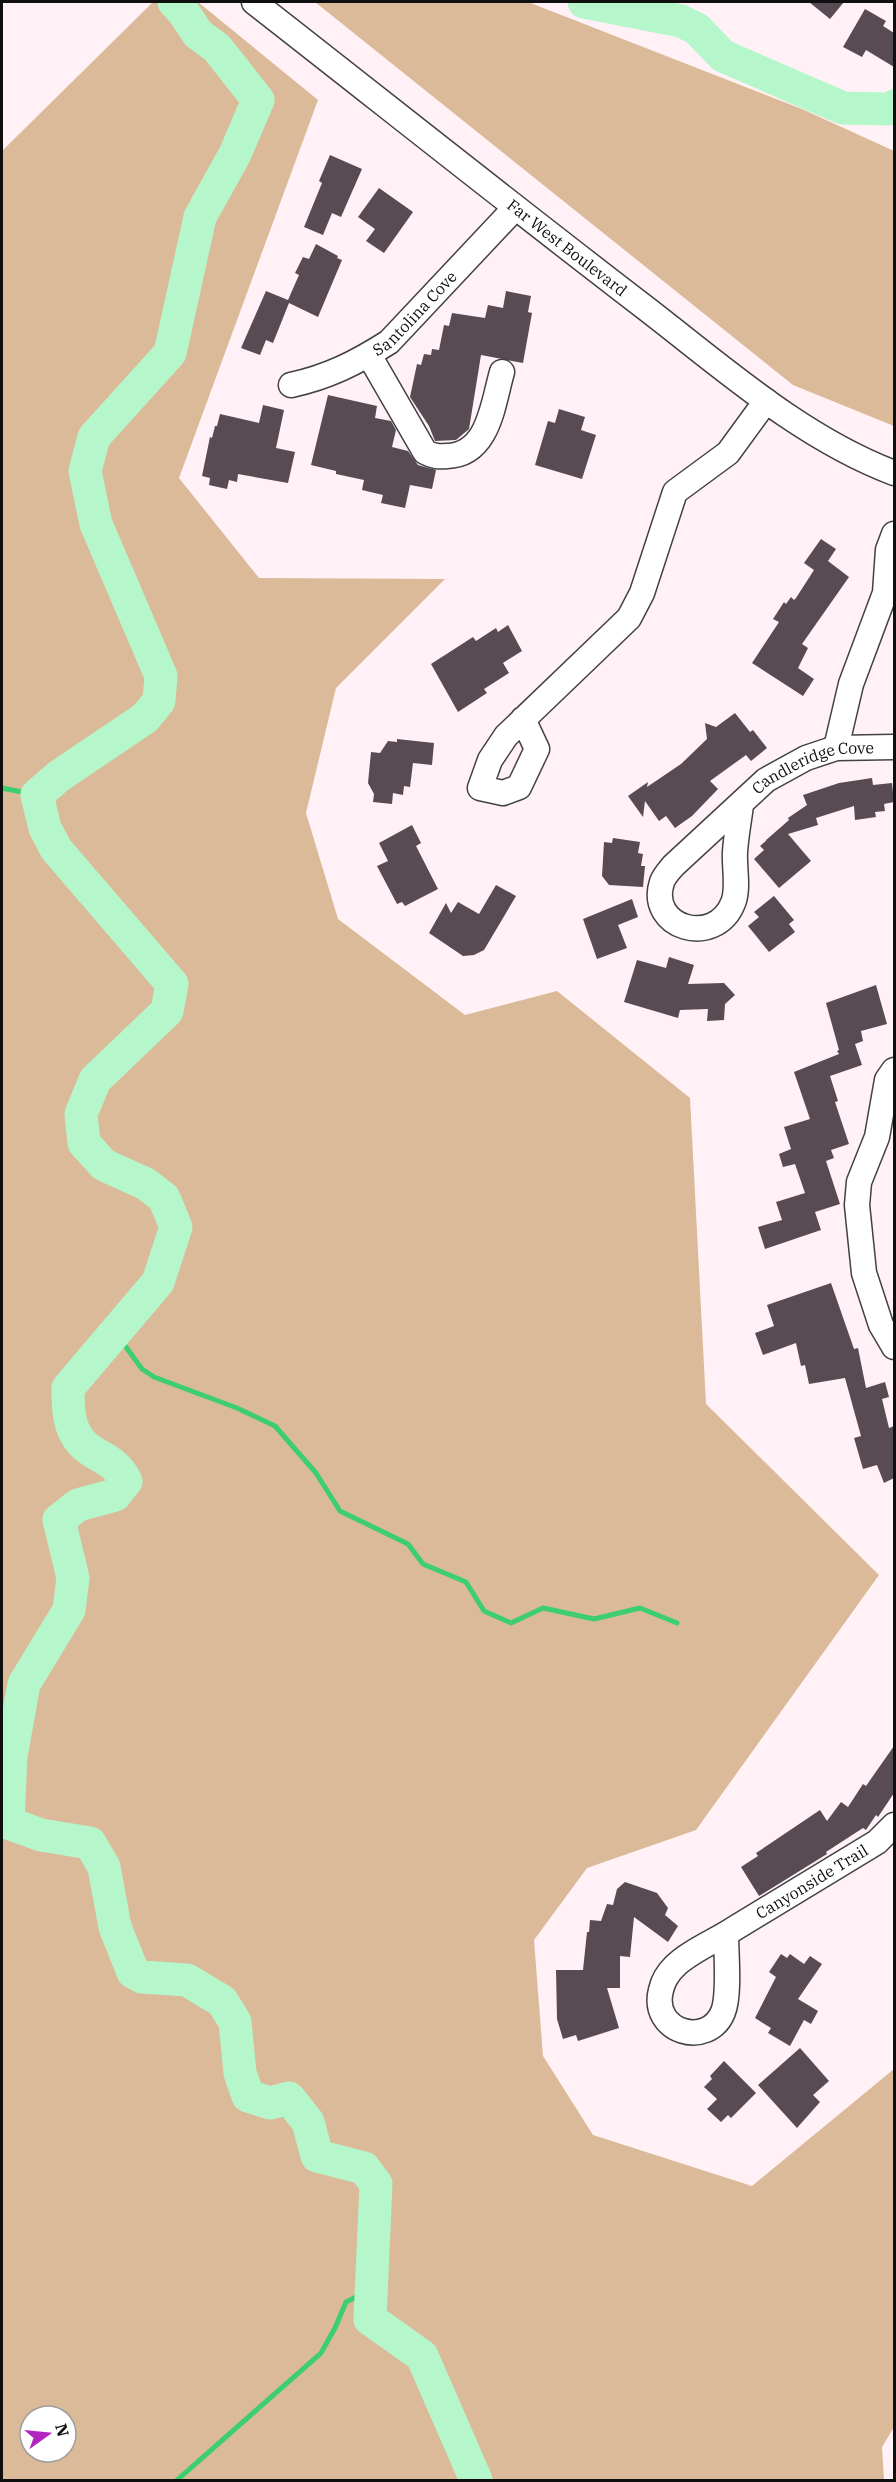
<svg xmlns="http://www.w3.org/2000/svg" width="896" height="2482" font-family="'IBM Plex Serif',serif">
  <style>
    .forest { fill: #dbba99; fill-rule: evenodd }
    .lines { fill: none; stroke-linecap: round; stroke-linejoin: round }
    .stream { stroke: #3cce6f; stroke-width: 5 }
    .river { stroke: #b6f6cb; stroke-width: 33 }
    .building { fill: #584b54 }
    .minor-casing { stroke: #424242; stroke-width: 27 }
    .minor { stroke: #fff; stroke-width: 24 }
    .labels { text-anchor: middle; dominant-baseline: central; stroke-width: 6; stroke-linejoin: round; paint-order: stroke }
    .street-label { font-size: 16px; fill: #0f0f0f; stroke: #fff }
  </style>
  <rect width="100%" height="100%" fill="#fff1f5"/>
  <g class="forest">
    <path d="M153,2H198L318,100L179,478L259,578L445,579L336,688L306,813L338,919L465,1015L557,991L690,1098L706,1404L879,1575L696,1830L587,1868L534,1940L543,2056L593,2135L752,2186L894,2069V2427L882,2447L884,2480H2V151ZM30,2416H66V2452H30Z"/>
    <polygon points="315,2 528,2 802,109 894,151 894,426 793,385"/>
  </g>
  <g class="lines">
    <g class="stream">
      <polyline points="2,788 37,795"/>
      <polyline points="115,1332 142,1369 154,1377 237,1408 275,1426 316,1473 340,1511 408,1544 423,1564 466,1582 484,1611 511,1623 543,1608 594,1619 640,1608 677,1623"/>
      <polyline points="177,2480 321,2353 335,2328 346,2302 372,2289"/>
    </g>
    <g class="river">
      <path d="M174,2L184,13L198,34L217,48L258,100L235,154L200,217L170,353L94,437L85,471L96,524L161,676L159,701L145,718L59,776L37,795L45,828L56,849L172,984L167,1011L95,1080L81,1114L84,1143L104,1165L146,1184L164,1198L176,1227L158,1282L68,1388C68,1407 68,1427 81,1442C96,1459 113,1456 126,1481L115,1495L78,1505L59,1520L73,1578L69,1610L24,1684L11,1756L8,1823L41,1835L90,1843L104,1867L115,1927L133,1972L142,1977L187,1980L222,2001L235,2022L240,2073L248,2096L270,2103L289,2098L308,2122L317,2156L364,2168L376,2184L370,2319L422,2356L476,2480"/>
      <polyline points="584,2 681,21 697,29 723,56 843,108 888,109 894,106"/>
    </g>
  </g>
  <g class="building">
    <polygon points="809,2 844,2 830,19"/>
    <polygon points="865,9 886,21 883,26 894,33 894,67 866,50 862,57 843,47"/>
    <polygon points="330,155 362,169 341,217 332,213 323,235 304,227 322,183 319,181"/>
    <polygon points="379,188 413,212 384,253 366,241 375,229 358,217"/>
    <polygon points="316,244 338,256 337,258 342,260 318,317 289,303 273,343 266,340 260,355 241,348 266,291 288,300 299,275 295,273 303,257 309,259"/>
    <polygon points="506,291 531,296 528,312 532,313 523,363 481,355 469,429 456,440 435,441 429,426 410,397 417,364 421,365 424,354 431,355 432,349 439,350 444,325 449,326 452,313 485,318 488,305 503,308"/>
    <polygon points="328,395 377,406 375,418 391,421 396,430 392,447 408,451 418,465 436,470 432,489 410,485 405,508 381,503 383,495 362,490 364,480 336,474 336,471 311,465"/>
    <polygon points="263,405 284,410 276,448 295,452 288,483 238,474 237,482 229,480 227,489 209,485 210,478 202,476 210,437 212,438 215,426 217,426 220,414 259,423"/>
    <polygon points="559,409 585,417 581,430 596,435 582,479 535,465 548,421 555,423"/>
    <polygon points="821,539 836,549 828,561 849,577 802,644 808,648 798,668 814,679 803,696 752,663 779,622 773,619 784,602 786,604 791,597 794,600 796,598 814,570 804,563"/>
    <polygon points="508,625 522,651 503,663 509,673 484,689 487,693 458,712 431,664 473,637 476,641 496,628 498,632"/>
    <polygon points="735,713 750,732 753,730 767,748 751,761 746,755 710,781 718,789 692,816 675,828 666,816 659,821 645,801 643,817 628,796 648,782 647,787 681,764 707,739 705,723 716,727"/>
    <polygon points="397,739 434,743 432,765 413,763 410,787 404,786 403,795 393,793 392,804 373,802 374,794 368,783 371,752 380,753 388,741 397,742"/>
    <polygon points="872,778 873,785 892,783 894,802 884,804 885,811 875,812 876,817 855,820 854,806 816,818 818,825 788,834 811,861 779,888 754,859 764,850 760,846 767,840 765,841 789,820 788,818 807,805 803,795 839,783"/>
    <polygon points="412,825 421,843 416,846 438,889 405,906 402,902 397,904 377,866 388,861 379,843"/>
    <polygon points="613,838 640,842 638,853 643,854 641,866 645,866 643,887 609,885 602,876 604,842 612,843"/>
    <polygon points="496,885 516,896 484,950 474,955 463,956 429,933 446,903 451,913 458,902 479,914"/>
    <polygon points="774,896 794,920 789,924 795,932 769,952 748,926 759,917 754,912"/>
    <polygon points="632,899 638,917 618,925 627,948 597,959 583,919"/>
    <polygon points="669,957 694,965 688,984 724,983 735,995 725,1004 724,1020 707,1021 708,1009 680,1010 678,1018 624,1002 637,960 666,968"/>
    <polygon points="876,985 887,1024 861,1031 863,1041 855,1044 862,1065 830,1076 838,1101 835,1102 849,1144 831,1150 834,1158 826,1161 840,1204 815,1212 821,1230 765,1249 758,1227 782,1220 776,1202 805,1193 795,1164 783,1167 779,1154 791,1149 784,1127 810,1119 794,1072 839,1054 837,1051 839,1050 826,1003"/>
    <polygon points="831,1283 854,1349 858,1348 866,1388 885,1382 889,1397 882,1399 889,1428 894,1426 894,1478 884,1483 877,1465 863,1469 854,1438 861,1436 845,1378 809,1384 805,1365 801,1366 796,1343 763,1355 755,1333 774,1326 767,1305"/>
    <polygon points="894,1746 894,1793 878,1817 876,1815 866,1830 863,1828 826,1852 827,1854 759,1896 741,1867 758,1856 756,1853 820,1810 827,1821 841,1802 848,1807 863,1784 866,1786"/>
    <polygon points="625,1882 657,1893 668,1908 665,1915 678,1926 668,1942 634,1917 630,1957 620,1956 620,1988 607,1988 619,2028 578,2041 576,2035 563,2039 557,2019 556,1970 583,1970 587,1932 589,1932 590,1920 601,1921 607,1904 613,1905 617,1889"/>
    <polygon points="781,1954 787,1958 790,1954 804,1964 810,1956 822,1964 798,1999 818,2011 811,2024 804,2020 790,2046 768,2033 771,2028 755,2018 776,1977 769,1972"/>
    <polygon points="800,2048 829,2081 813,2095 820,2102 797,2128 758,2085"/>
    <polygon points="724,2061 756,2093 731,2118 728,2115 721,2122 707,2109 717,2099 704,2087 712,2079 710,2076"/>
  </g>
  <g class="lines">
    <defs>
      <g id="minor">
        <path id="s1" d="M254,2C382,102 510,204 639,303C719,364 799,437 894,473"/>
        <path d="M369,355L425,452C433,456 438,457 447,456C489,455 493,403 502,372"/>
        <path id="s2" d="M291,385C328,377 356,363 389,342L515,208"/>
        <polyline points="523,719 537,749 519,787 503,793 480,788 490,760 506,736 629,618 642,593 675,492 728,453 766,401"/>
        <polyline points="836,748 851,684 885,593 888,550 894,534"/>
        <path id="s3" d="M741,805C739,821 736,836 735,852C734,867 739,889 733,903C715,948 647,928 662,882C664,876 669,871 673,866L766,780L806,758L836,748L894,747"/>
        <polyline points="894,1070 887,1080 877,1137 859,1182 857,1205 864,1273 881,1325 894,1347"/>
        <path id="s4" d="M726,1934C726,1953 730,1995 723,2012C708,2049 650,2032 661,1990C663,1981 667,1974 674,1967C687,1953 715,1941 732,1930C780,1901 829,1871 877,1842L894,1825"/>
      </g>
    </defs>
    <use href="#minor" class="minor-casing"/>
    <use href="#minor" class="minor"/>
  </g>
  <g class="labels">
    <g class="street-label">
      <text stroke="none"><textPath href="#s1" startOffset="398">Far West Boulevard</textPath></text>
      <text stroke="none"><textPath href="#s2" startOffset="146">Santolina Cove</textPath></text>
      <text stroke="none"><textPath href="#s3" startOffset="410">Candleridge Cove</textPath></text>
      <text stroke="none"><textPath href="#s4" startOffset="368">Canyonside Trail</textPath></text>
    </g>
  </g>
  <rect width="896" height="2482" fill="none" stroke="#0f0f0f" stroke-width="6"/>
  <g transform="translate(48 2434) rotate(75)"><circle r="28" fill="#ffffff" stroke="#9f9f9f" stroke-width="1.5"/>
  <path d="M0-4.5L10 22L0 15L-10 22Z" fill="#b126c1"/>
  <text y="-9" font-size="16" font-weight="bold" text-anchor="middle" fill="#0f0f0f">N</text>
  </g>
</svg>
